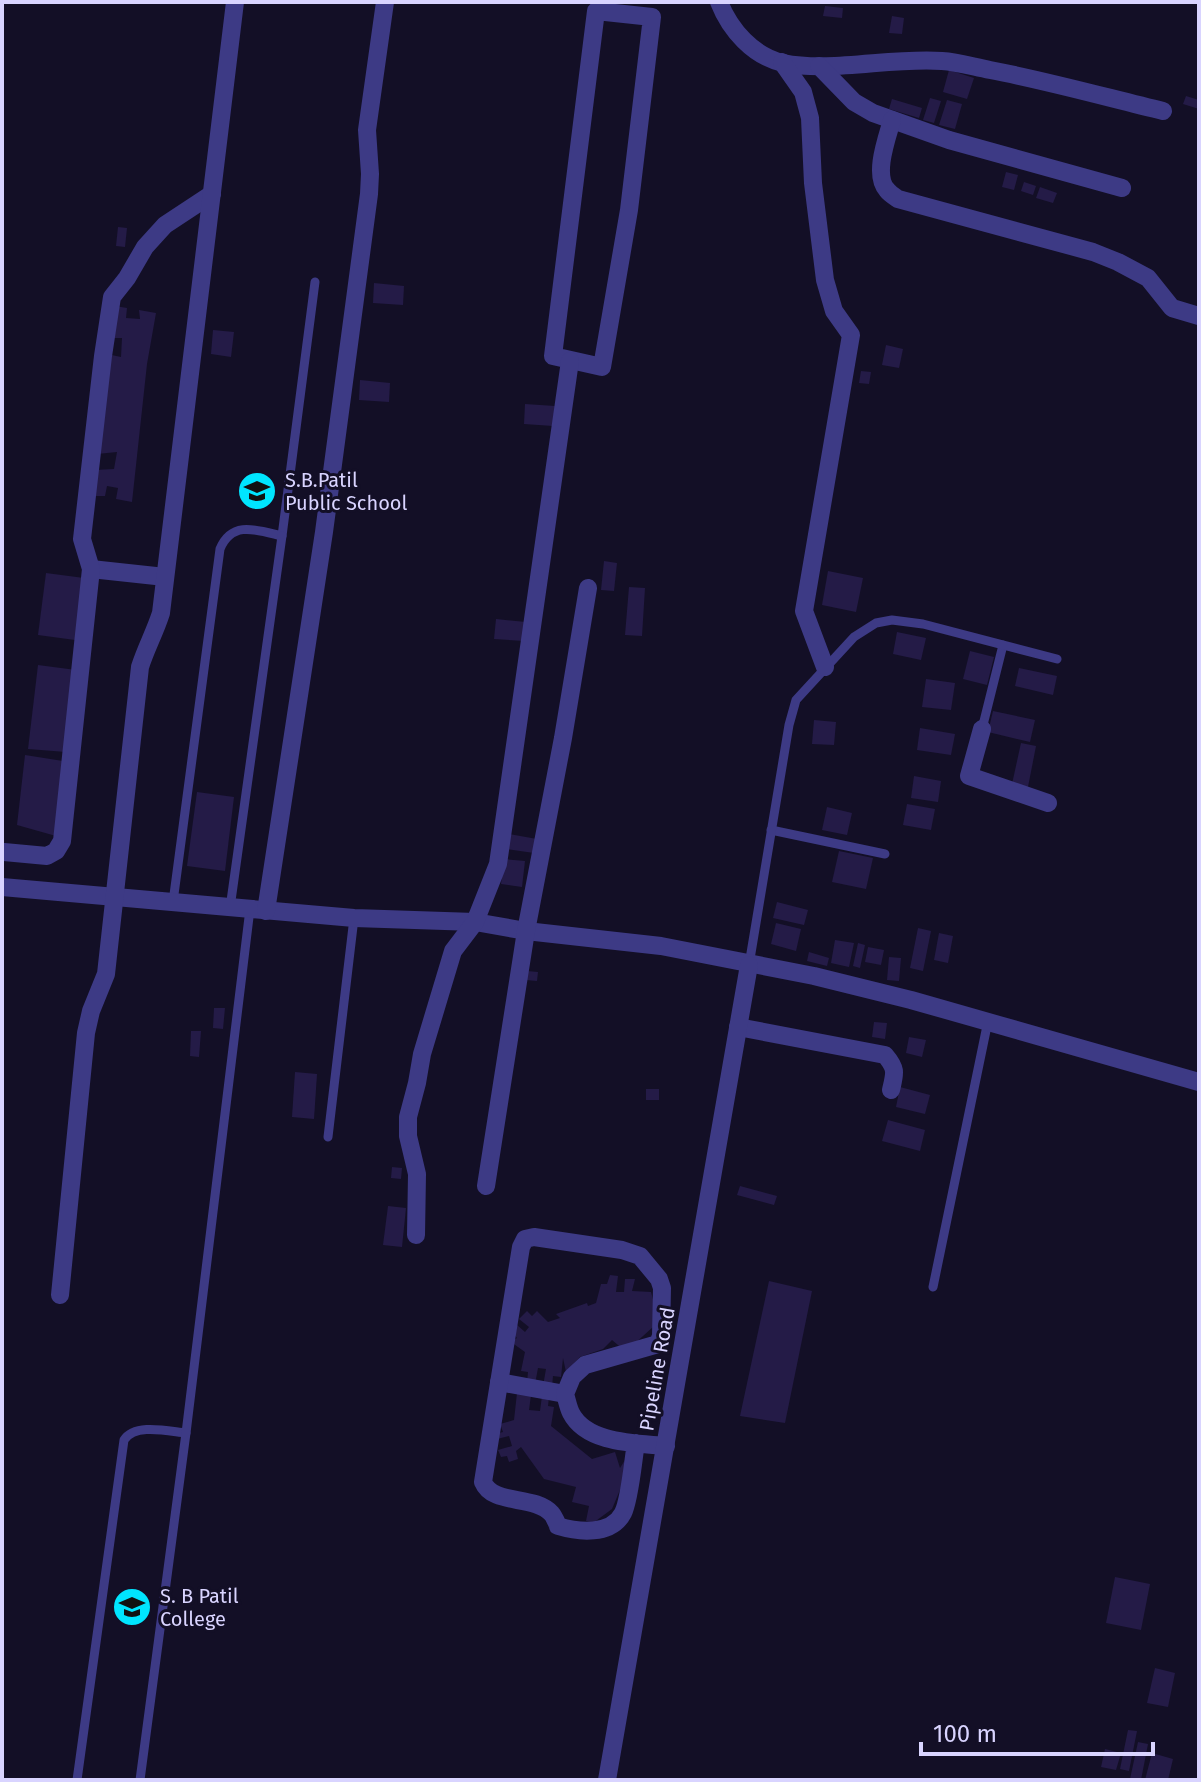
<svg xmlns="http://www.w3.org/2000/svg" width="1201" height="1782" font-family="'Fira Sans',sans-serif">
  <style>
    .building { fill: #241b47 }
    .lines { fill: none; stroke-linecap: round; stroke-linejoin: round }
    .lane { stroke: #3d3a85; stroke-width: 9 }
    .street { stroke: #3d3a85; stroke-width: 18 }
    .labels { text-anchor: middle; dominant-baseline: central; stroke-width: 6; stroke-linejoin: round; paint-order: stroke }
    .poi-label { font-size: 20px; fill: #d9d4ff; stroke: #130f26; text-anchor: start }
    .street-label { font-size: 20px; fill: #d9d4ff; stroke: #130f26 }
  </style>
  <rect width="100%" height="100%" fill="#130f26"/>
  <g class="building">
    <polygon points="825,6 843,8 842,18 823,16"/>
    <polygon points="892,16 904,18 902,34 889,33"/>
    <polygon points="949,70 974,78 967,99 943,92"/>
    <polygon points="1186,96 1199,100 1199,109 1183,104"/>
    <polygon points="930,98 941,101 934,123 923,120"/>
    <polygon points="892,99 922,108 919,118 889,109"/>
    <polygon points="947,100 962,104 955,129 939,125"/>
    <polygon points="1006,172 1018,175 1014,190 1002,187"/>
    <polygon points="1024,182 1036,186 1033,195 1021,191"/>
    <polygon points="1040,187 1057,193 1053,203 1036,198"/>
    <polygon points="118,227 127,228 125,247 116,246"/>
    <polygon points="374,283 404,286 403,305 373,303"/>
    <polygon points="115,306 127,308 126,318 140,319 139,310 156,313 147,364 132,502 116,499 118,488 107,486 105,496 92,496 95,470 114,469 117,452 97,454 107,354 121,357 122,338 108,338"/>
    <polygon points="213,330 234,332 231,357 211,354"/>
    <polygon points="886,345 903,349 899,368 882,365"/>
    <polygon points="861,371 871,372 869,384 859,383"/>
    <polygon points="360,380 390,383 389,402 359,400"/>
    <polygon points="525,404 555,406 553,426 524,424"/>
    <polygon points="604,561 617,563 614,591 601,590"/>
    <polygon points="828,571 863,578 856,612 822,605"/>
    <polygon points="46,573 84,578 75,640 38,635"/>
    <polygon points="629,587 645,588 642,636 625,635"/>
    <polygon points="496,619 526,622 524,641 494,639"/>
    <polygon points="897,632 926,638 921,660 893,654"/>
    <polygon points="970,651 994,657 987,685 963,679"/>
    <polygon points="38,665 76,670 66,752 28,749"/>
    <polygon points="1019,668 1057,676 1053,695 1015,686"/>
    <polygon points="926,679 955,683 951,710 922,707"/>
    <polygon points="993,711 1035,720 1030,742 988,732"/>
    <polygon points="814,720 836,722 834,745 812,744"/>
    <polygon points="920,728 955,734 951,755 917,750"/>
    <polygon points="1021,743 1036,746 1028,787 1012,784"/>
    <polygon points="25,755 63,761 56,836 17,825"/>
    <polygon points="914,776 941,781 938,802 911,798"/>
    <polygon points="197,792 234,797 225,871 187,866"/>
    <polygon points="907,804 935,809 931,830 903,825"/>
    <polygon points="827,807 852,813 847,835 822,830"/>
    <polygon points="509,834 537,839 534,853 507,849"/>
    <polygon points="839,851 873,858 866,889 832,882"/>
    <polygon points="504,859 525,861 522,887 501,884"/>
    <polygon points="777,902 808,910 804,925 773,918"/>
    <polygon points="776,923 801,929 796,951 771,944"/>
    <polygon points="918,928 931,931 923,971 910,968"/>
    <polygon points="939,933 953,936 948,963 934,960"/>
    <polygon points="835,940 854,943 849,967 831,963"/>
    <polygon points="858,943 865,945 860,968 853,966"/>
    <polygon points="868,947 884,950 881,965 865,962"/>
    <polygon points="809,952 829,958 827,966 807,961"/>
    <polygon points="889,957 901,958 899,981 887,980"/>
    <polygon points="527,971 538,972 537,981 526,980"/>
    <polygon points="214,1008 225,1008 223,1029 213,1028"/>
    <polygon points="874,1022 887,1023 885,1039 872,1037"/>
    <polygon points="191,1031 201,1031 199,1057 190,1056"/>
    <polygon points="909,1037 926,1040 922,1057 906,1053"/>
    <polygon points="295,1072 317,1074 314,1119 292,1117"/>
    <polygon points="900,1087 930,1095 925,1114 896,1107"/>
    <rect x="646" y="1089" width="13" height="11"/>
    <polygon points="888,1120 925,1130 920,1151 882,1141"/>
    <polygon points="392,1167 402,1168 401,1179 391,1178"/>
    <polygon points="740,1186 777,1196 774,1205 737,1195"/>
    <polygon points="388,1206 406,1208 402,1247 383,1245"/>
    <polygon points="610,1275 618,1276 616,1292 624,1292 625,1279 635,1279 632,1291 651,1292 657,1315 654,1326 632,1346 624,1350 612,1340 603,1349 580,1357 566,1372 563,1358 561,1377 553,1376 552,1387 543,1386 546,1369 538,1368 535,1384 527,1382 528,1372 521,1371 525,1352 511,1342 517,1338 512,1332 517,1325 525,1332 529,1327 519,1319 527,1311 532,1316 537,1311 548,1322 560,1318 556,1314 587,1303 588,1306 596,1303 601,1284 607,1284"/>
    <polygon points="769,1281 812,1291 785,1423 740,1416"/>
    <polygon points="517,1393 531,1395 529,1410 540,1411 542,1396 549,1397 548,1406 554,1407 551,1426 592,1459 615,1452 620,1468 625,1460 622,1485 612,1509 593,1523 586,1521 589,1506 572,1502 576,1487 544,1479 521,1447 516,1451 518,1459 509,1462 507,1456 501,1457 498,1450 512,1446 509,1436 497,1439 495,1434 503,1432 500,1424 514,1420"/>
    <polygon points="1115,1577 1150,1584 1141,1630 1106,1623"/>
    <polygon points="1155,1668 1175,1673 1168,1707 1147,1703"/>
    <polygon points="1128,1730 1137,1731 1129,1771 1120,1769"/>
    <polygon points="1138,1742 1148,1744 1141,1780 1130,1779"/>
    <polygon points="1105,1749 1121,1753 1116,1770 1101,1767"/>
    <polygon points="1152,1753 1173,1759 1168,1780 1145,1780"/>
  </g>
  <g class="lines">
    <g class="lane">
      <polyline points="982,729 1003,645"/>
      <polyline points="771,830 885,854"/>
      <path d="M173,902L220,549C232,520 257,530 282,536L315,282"/>
      <polyline points="230,908 282,536"/>
      <polyline points="749,965 789,725 796,700 854,637 876,623 892,620 923,624 1057,659"/>
      <polyline points="328,1137 354,918"/>
      <polyline points="933,1287 988,1021"/>
      <path d="M77,1780L124,1440C135,1423 167,1431 186,1433"/>
      <polyline points="140,1780 186,1433 250,909"/>
    </g>
    <g class="street">
      <path d="M719,2C730,30 753,56 783,63C831,73 892,57 942,61C958,62 974,67 990,70C1048,81 1105,97 1163,111"/>
      <polygon points="596,11 652,17 629,210 602,367 553,356"/>
      <polyline points="782,62 803,92 810,118 813,183 825,280 834,311 851,335 804,611 825,667"/>
      <polyline points="819,66 854,102 873,113 949,140 1122,188"/>
      <path d="M892,120C887,138 873,175 887,190C890,194 894,196 898,199L1093,252L1118,262L1148,278L1172,308L1199,316"/>
      <polyline points="91,569 165,577"/>
      <polyline points="982,729 969,776 1048,803"/>
      <polyline points="4,852 47,856 56,851 62,841 91,569 82,539 103,356 112,297 127,278 145,247 165,225 212,194"/>
      <polyline points="2,887 354,918 475,922 526,931 661,946 814,976 911,1000 1199,1082"/>
      <polyline points="266,911 324,532 369,194 370,174 367,130 385,2"/>
      <path d="M738,1027L885,1055C897,1069 895,1073 891,1090"/>
      <polyline points="486,1186 526,931 563,738 588,588"/>
      <polyline points="416,1235 417,1174 408,1136 408,1117 417,1083 422,1054 453,951 475,922 498,864 570,361"/>
      <path d="M60,1295L86,1033L91,1011L106,974L140,667C146,648 155,632 161,613L235,2"/>
      <polyline points="499,1382 565,1394"/>
      <path d="M636,1443C633,1460 630,1499 623,1513C611,1536 578,1532 558,1526C558,1525 553,1515 552,1514C534,1494 493,1506 483,1482L521,1247L525,1239L534,1237L622,1250L640,1256L659,1279L662,1288L661,1336L658,1344L585,1365L572,1377L565,1394C567,1400 568,1407 571,1413C587,1444 636,1443 666,1446"/>
      <polyline points="607,1780 749,965"/>
    </g>
  </g>
  <defs>
    <symbol id="school-disc" viewBox="-11 -11 22 22"><circle r="9.5" fill="#00e5ff" stroke="#130f26"/><path d="M0-5L7-2L0 1L-7-2ZM-4 1L0 2.5L4 1V4Q0 6-4 4Z" fill="#111"/></symbol>
    <symbol id="university-disc" viewBox="-11 -11 22 22"><circle r="9.5" fill="#00e5ff" stroke="#130f26"/><path d="M0-5L7-2L0 1L-7-2ZM-4 1L0 2.5L4 1V4Q0 6-4 4Z" fill="#111"/></symbol>
  </defs>
  <g fill-rule="evenodd">
    <use href="#school-disc" x="235" y="469" width="44" height="44"/>
    <use href="#university-disc" x="110" y="1585" width="44" height="44"/>
  </g>
  <g class="labels">
    <g class="poi-label">
      <text x="285" y="480">S.B.Patil<tspan x="285" dy="23">Public School</tspan></text>
      <text x="160" y="1596">S. B Patil<tspan x="160" dy="23">College</tspan></text>
    </g>
    <g class="street-label">
      <text transform="translate(657 1369) rotate(-80)">Pipeline Road</text>
    </g>
  </g>
  <rect width="1201" height="1782" fill="none" stroke="#d9d4ff" stroke-width="8"/>
  <path d="M921 1742v12h232v-12" fill="none" stroke="#d9d4ff" stroke-width="4"/>
  <text x="933" y="1742" font-size="24" fill="#d9d4ff" stroke="#130f26" stroke-width="6" paint-order="stroke">100 m</text>
</svg>
